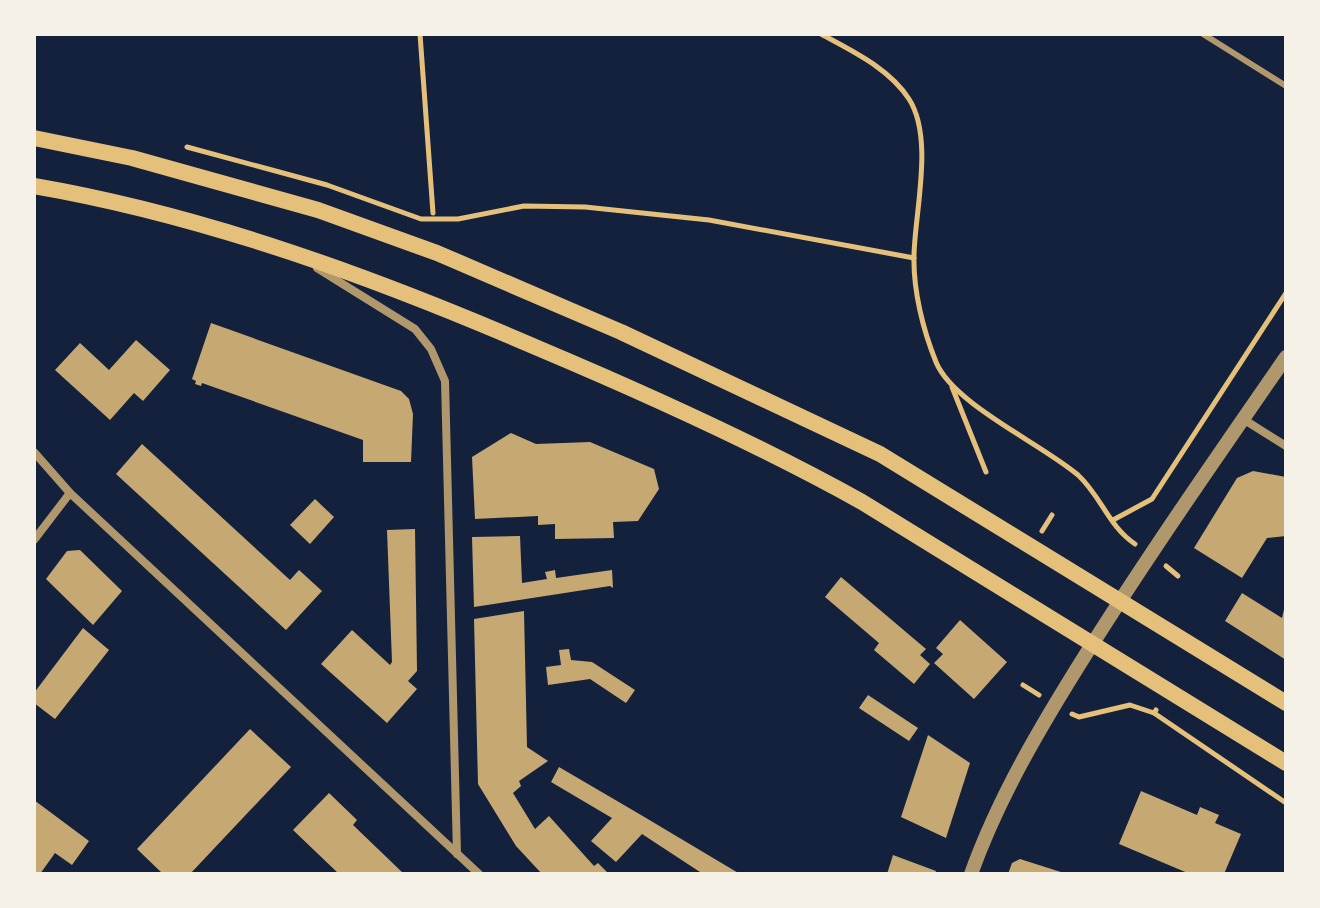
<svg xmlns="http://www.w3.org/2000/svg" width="1320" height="908" font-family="'PT Sans',sans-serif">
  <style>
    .building { fill: #c6a872 }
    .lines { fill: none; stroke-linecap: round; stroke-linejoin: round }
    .path { stroke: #e5c07b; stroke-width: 5 }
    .service { stroke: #b1986c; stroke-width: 6 }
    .minor { stroke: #b1986c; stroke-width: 8 }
    .tertiary { stroke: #b1986c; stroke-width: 14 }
    .secondary { stroke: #e5c07b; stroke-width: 16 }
  </style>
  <rect width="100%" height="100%" fill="#14213d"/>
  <g class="building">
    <polygon points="211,323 401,391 409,399 413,414 411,462 363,462 363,440 202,383 201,386 195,384 196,381 192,379"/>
    <polygon points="136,340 170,370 143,401 134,393 110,420 55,370 80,343 109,370"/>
    <polygon points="511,433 536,444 590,442 654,469 659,489 638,521 613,522 614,538 555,539 555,524 538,525 538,516 475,519 472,457"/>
    <polygon points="142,444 290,580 299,570 322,591 286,630 116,474"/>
    <polygon points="1253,471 1286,477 1286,536 1267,538 1242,578 1194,548 1237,478"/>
    <polygon points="315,499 334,517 310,544 290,525"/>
    <polygon points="415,529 417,671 408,681 417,689 387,723 321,664 352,630 390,665 392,662 387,530"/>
    <polygon points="520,536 522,583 547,579 545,572 555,570 556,578 612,570 613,588 610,586 474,607 472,537"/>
    <polygon points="80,550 122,591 93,625 46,579 67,551"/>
    <polygon points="841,577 926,649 920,655 930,664 914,684 874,650 879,643 825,597"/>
    <polygon points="1242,593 1282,618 1286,601 1286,660 1225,621"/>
    <polygon points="524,611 527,747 548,761 519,781 521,786 513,793 535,829 549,816 594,866 598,863 609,874 542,874 516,846 478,784 474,619"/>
    <polygon points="960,620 1007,662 974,699 934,663 943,654 936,648"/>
    <polygon points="83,628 109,650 55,719 34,703 34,693"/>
    <polygon points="569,649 571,660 592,662 635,690 626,703 590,679 548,685 546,667 561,665 559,650"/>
    <polygon points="868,695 918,728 909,741 859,708"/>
    <polygon points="250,729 291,767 190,874 163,874 137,849"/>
    <polygon points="928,735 970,763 946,838 901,817"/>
    <polygon points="559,767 641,815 740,874 703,874 642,834 616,862 591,841 612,818 551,782"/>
    <polygon points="1141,791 1197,815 1200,807 1219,815 1215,823 1241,834 1224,874 1190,874 1119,844"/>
    <polygon points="329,793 357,820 353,825 404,874 339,874 293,830"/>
    <polygon points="34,800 89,841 72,865 55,853 40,874 34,874"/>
    <polygon points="893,855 936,871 935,874 887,874"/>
    <polygon points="1020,859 1064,873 1063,874 1008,874 1012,863"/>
  </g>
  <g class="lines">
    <g class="path">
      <polyline points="420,34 433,213"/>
      <path d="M821,34C852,51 889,68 909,99C934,138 915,211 914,255C913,290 923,330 936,362C953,404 1042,444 1078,475C1101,496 1109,527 1135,544"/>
      <polyline points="187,147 327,185 421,219 458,219 524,206 585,207 709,220 914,258"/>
      <polyline points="952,387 986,472"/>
      <polyline points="1113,520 1152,499 1286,293"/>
      <polyline points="1042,531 1052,515"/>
      <polyline points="1166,566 1178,576"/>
      <polyline points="1023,685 1039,695"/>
      <polyline points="1154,713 1286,803"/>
      <polyline points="1072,714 1079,717 1130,705 1154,713 1156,710"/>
    </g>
    <polyline class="service" points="1203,34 1286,86"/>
    <g class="minor">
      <polyline points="317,268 415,329 431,349 445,381 457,854"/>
      <polyline points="1243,419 1286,446"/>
      <polyline points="34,452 70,493 479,874"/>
      <polyline points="34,540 70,493"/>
    </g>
    <path class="tertiary" d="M971,874C999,796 1042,724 1086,654C1150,553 1218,455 1286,357"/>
    <g class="secondary">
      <polyline points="34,138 132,158 318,210 437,253 621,332 880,454 1286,703"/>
      <path d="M34,186C208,216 378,279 540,349C649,395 758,444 862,502L1286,763"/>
    </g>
  </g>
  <rect width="1320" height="908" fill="none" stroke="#f6f1e7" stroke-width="72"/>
</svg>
